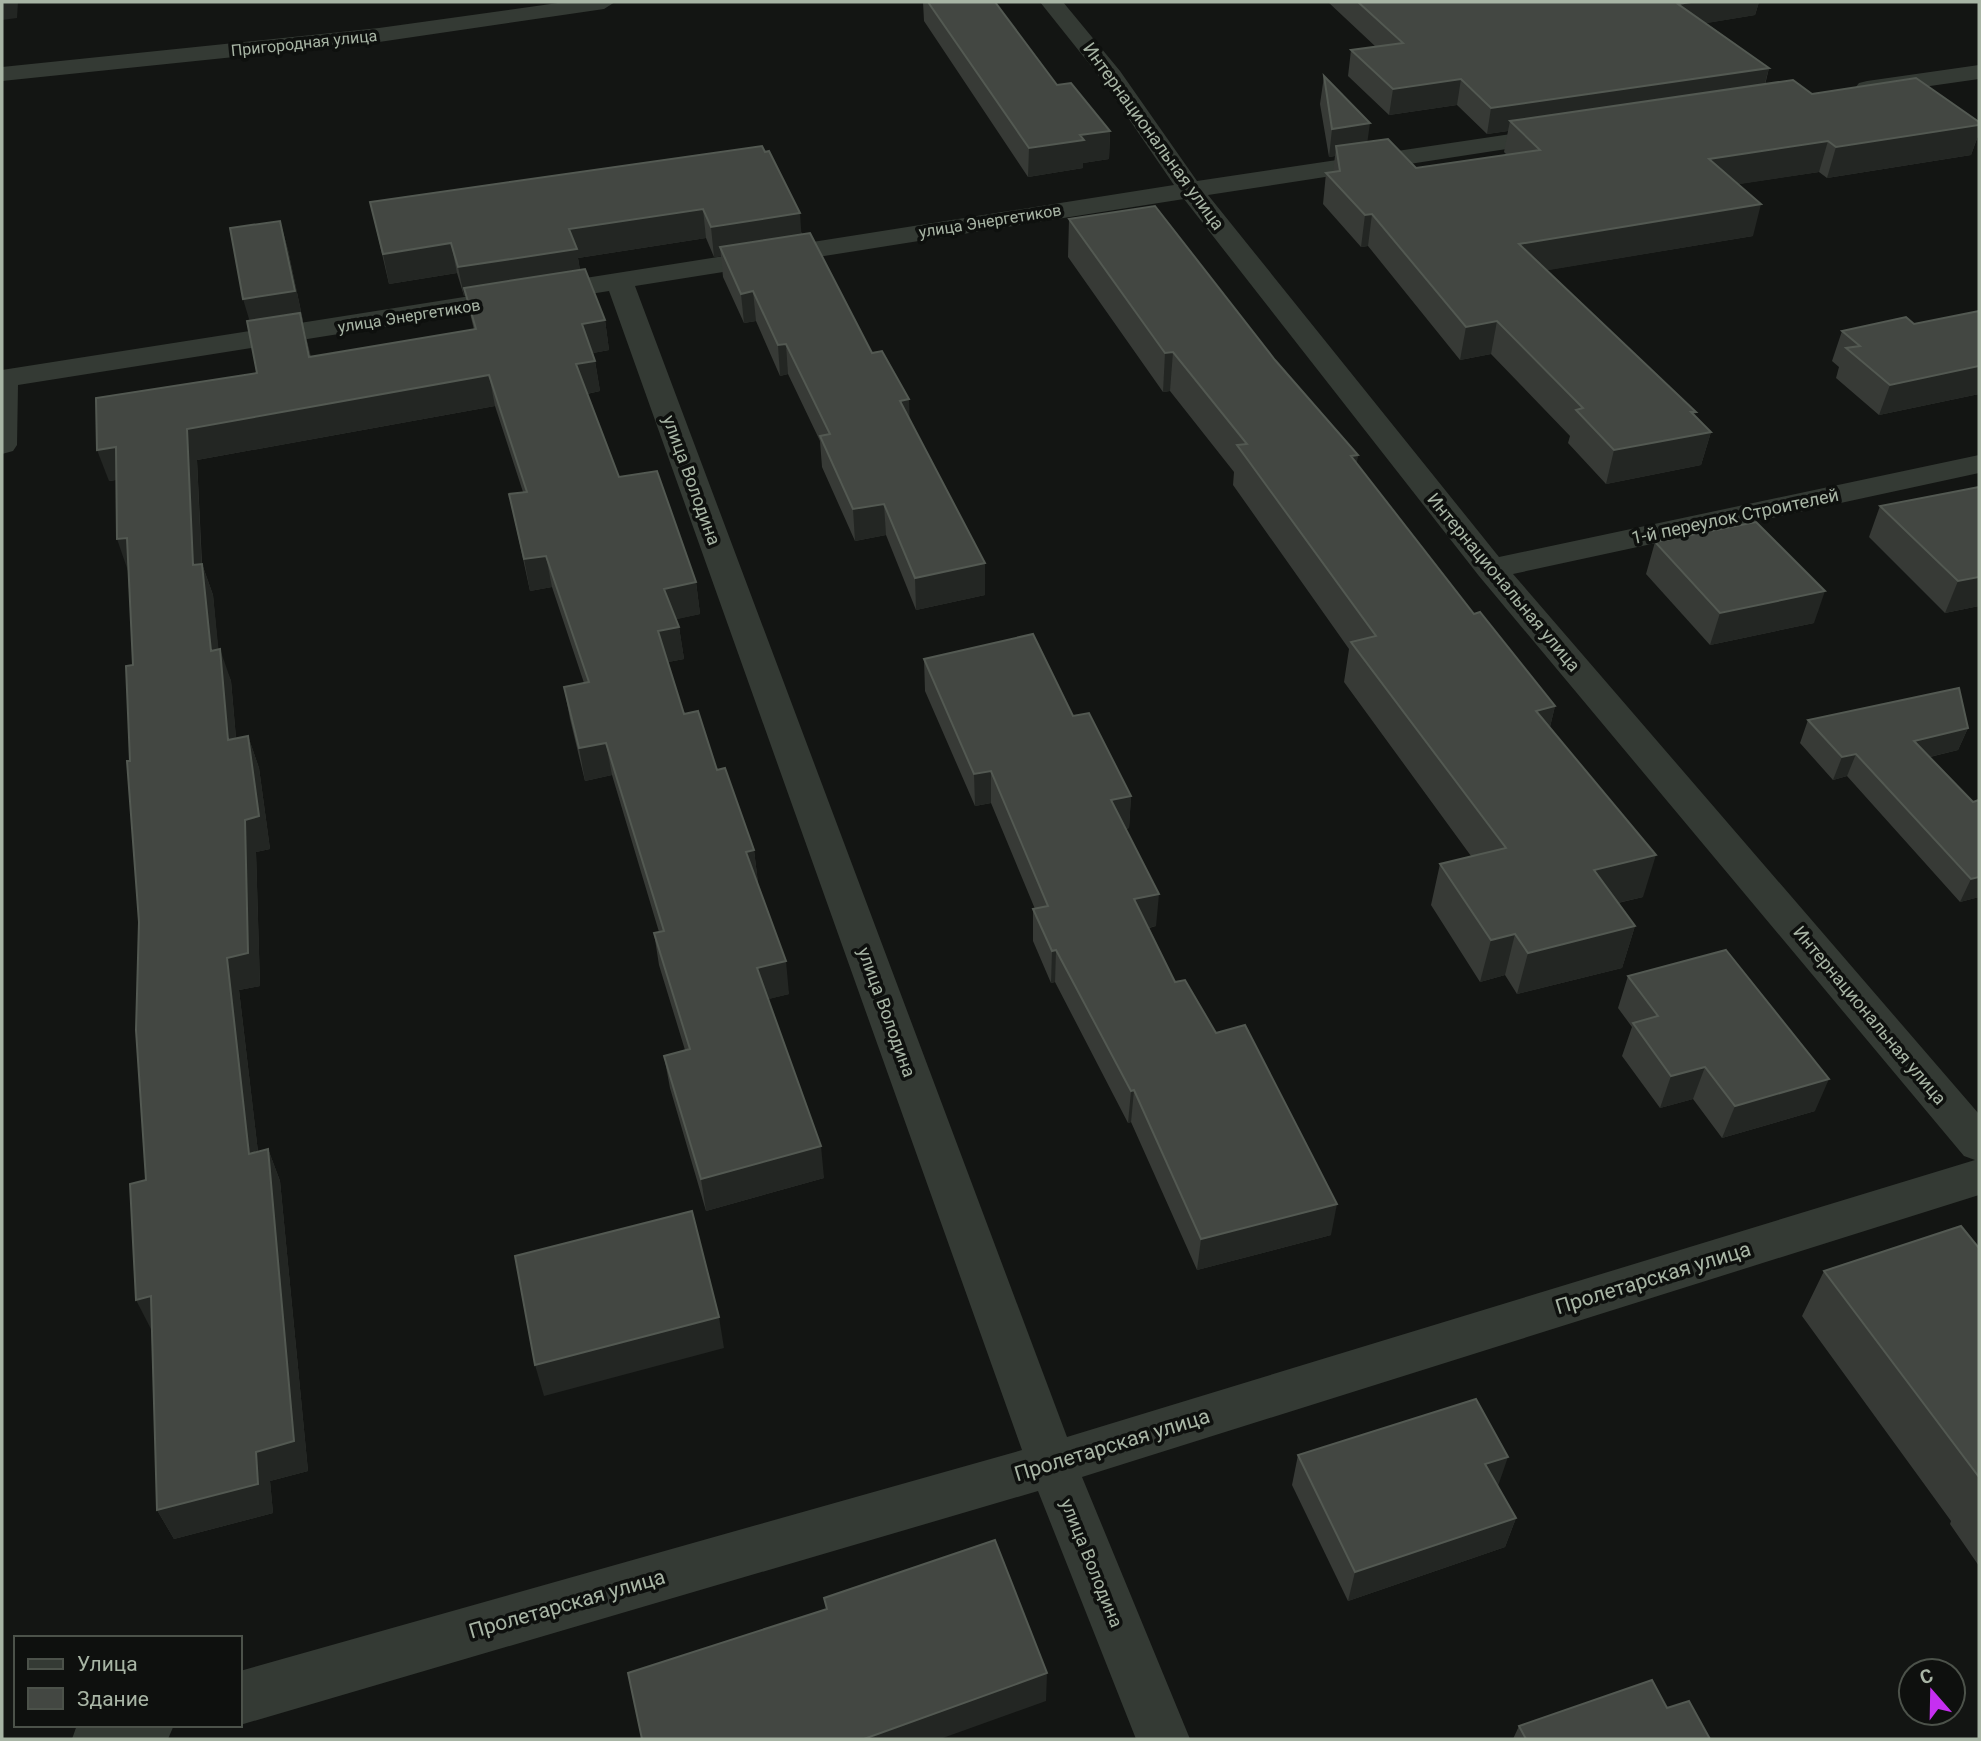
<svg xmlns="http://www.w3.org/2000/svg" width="1981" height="1741" font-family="Roboto,sans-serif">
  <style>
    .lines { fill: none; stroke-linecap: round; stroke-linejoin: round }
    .minor { fill: #343a34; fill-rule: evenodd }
    .wall { fill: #373a36 }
    .shaded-wall { fill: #232623 }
    .building { fill: #434742; stroke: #535952; stroke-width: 2 }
    .labels { text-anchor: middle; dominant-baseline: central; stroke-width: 7; stroke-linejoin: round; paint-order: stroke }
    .far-street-label { font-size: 16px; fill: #a8b5a5; stroke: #0e100e }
    .street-label { font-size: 18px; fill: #a8b5a5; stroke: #0e100e }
    .near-street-label { font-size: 21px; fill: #a8b5a5; stroke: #0e100e }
  </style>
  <rect width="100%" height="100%" fill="#131513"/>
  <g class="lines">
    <g class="minor">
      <polygon points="565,2 615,2 604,9 379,42 2,81 2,67 379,28"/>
      <path d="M1040,2H1063L1120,71L1197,181L1558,127L1567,129L1570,134L1567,139L1558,141L1208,195L1499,557L1979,455V473L1513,574L1979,1114V1195L1082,1477L1190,1739H1136L1038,1491L240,1725V1671L1022,1450L609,291L18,385L17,445L13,451L2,454V370L1174,185L1103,81ZM1184,199L1479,576L1964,1156L1975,1160L1067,1437L635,286Z"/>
      <polygon points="1979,65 1979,79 1867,95 1859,93 1855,88 1859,83 1867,81"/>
      <polygon points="77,1725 174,1725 168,1739 72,1739"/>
    </g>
  </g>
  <g class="wall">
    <polygon points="923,2 995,2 1057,85 1110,131 1109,159 1083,163 1083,168 1028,177 924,21"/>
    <polygon points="1328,2 1759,2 1755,15 1706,23 1769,68 1765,85 1979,122 1979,133 1971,155 1827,178 1819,172 1738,184 1753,236 1547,270 1711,432 1701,465 1606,484 1568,443 1570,436 1491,354 1460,360 1368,246 1361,247 1323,204 1326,173 1333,172 1335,156 1329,157 1320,104 1324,76 1367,142 1416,168 1507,155 1504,152 1508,131 1487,134 1457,105 1389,115 1348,76 1351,50 1376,47"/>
    <polygon points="762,146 802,234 872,353 909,399 909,419 985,595 916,610 886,535 855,541 822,467 820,441 788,374 780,376 756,321 744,323 723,277 721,256 714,257 706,238 578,258 580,270 605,320 609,350 593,353 595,361 600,391 587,394 619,477 696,582 700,614 676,619 679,627 684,659 668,662 684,714 717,770 754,850 758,883 757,883 789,994 768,999 824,1178 706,1211 670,1088 664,1056 685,1050 659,965 654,933 659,932 612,775 585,781 570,719 564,687 584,683 552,587 530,591 509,494 523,492 495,406 197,460 202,564 213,595 218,649 231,681 236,738 248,736 259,768 270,849 256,852 260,986 239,990 258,1152 268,1149 280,1181 308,1471 270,1481 273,1513 174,1539 157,1510 139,922 130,761 133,665 128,571 116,480 109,481 257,373 280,221 288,250 303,321 302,321 311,357 474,330 466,296 464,296 457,273 389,284 370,202"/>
    <polygon points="1069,219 1275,360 1358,455 1356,463 1474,614 1555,706 1550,727 1643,897 1618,903 1635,926 1622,968 1517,994 1505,975 1480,982 1431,905 1440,864 1471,856 1344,682 1349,649 1233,485 1234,472 1170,391 1163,392 1068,257"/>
    <polygon points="1979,311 1979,394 1879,415 1836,378 1839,367 1832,361 1842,331 1914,324"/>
    <polygon points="1979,487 1979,606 1945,613 1869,537 1880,506"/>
    <polygon points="1655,542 1814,623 1710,645 1646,574"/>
    <polygon points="924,659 1073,716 1131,796 1129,828 1126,829 1156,926 1149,928 1175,982 1331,1235 1197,1270 1131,1122 1128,1123 1055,982 1051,983 1033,941 1033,909 1035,909 991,803 975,806 925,691"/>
    <polygon points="1808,720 1968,728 1958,750 1930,757 1973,802 1979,800 1979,897 1960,902 1847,776 1833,780 1800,743"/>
    <polygon points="1628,976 1815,1111 1722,1138 1693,1099 1660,1108 1622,1056 1632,1027 1618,1008"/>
    <polygon points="1979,1248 1979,1566 1950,1524 1951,1521 1802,1316 1824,1271"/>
    <polygon points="1298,1455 1498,1486 1516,1518 1505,1547 1348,1601 1292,1485"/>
    <polygon points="1667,1708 1710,1739 1513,1739 1519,1726"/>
  </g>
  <g class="shaded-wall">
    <polygon points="2,2 18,2 17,18 2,20"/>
    <polygon points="1691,2 1759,2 1755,15 1672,29 1678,4"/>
    <polygon points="1769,68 1762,94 1510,121 1508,131 1487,134 1491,108"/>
    <polygon points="1461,79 1457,105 1389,115 1393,89"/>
    <polygon points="1370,123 1366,152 1336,146 1335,156 1329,157 1332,129"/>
    <polygon points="1979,125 1979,133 1971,155 1827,178 1836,147"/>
    <polygon points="1110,131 1109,159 1083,163 1083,168 1028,177 1029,148 1080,135"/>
    <polygon points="1828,141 1819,172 1701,190 1709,159"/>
    <polygon points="1761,204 1753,236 1513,276 1519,244"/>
    <polygon points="703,209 706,238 578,258 581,278 464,288 466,296 464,296 458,267 569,229"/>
    <polygon points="800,213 802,242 720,247 721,256 714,257 711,227"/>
    <polygon points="1372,214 1368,246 1361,247 1365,215"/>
    <polygon points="280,221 288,250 303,321 302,321 318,388 309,357 252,329 243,299"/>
    <polygon points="451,243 457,273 389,284 383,254"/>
    <polygon points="753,291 756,321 744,323 741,294"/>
    <polygon points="605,320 609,350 587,354 582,324"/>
    <polygon points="1497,321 1491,354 1460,360 1466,327"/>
    <polygon points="786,344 788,374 780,376 778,345"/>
    <polygon points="1173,352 1170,391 1163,392 1165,353"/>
    <polygon points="595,361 600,391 581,395 576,364"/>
    <polygon points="1979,366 1979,394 1879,415 1890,385"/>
    <polygon points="489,375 495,406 197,460 203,597 193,565 187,429"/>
    <polygon points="909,399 910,430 900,401"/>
    <polygon points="1691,412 1696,412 1689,436 1711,432 1701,465 1606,484 1614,450"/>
    <polygon points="116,447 127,478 109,481 97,450"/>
    <polygon points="1358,455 1352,495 1351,456"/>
    <polygon points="884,504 886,535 855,541 853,509"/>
    <polygon points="127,538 128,571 117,539"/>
    <polygon points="546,556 552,587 530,591 524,559"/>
    <polygon points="985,563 985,595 916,610 915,578"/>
    <polygon points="202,564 213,595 222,683 211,651"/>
    <polygon points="1979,577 1979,606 1945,613 1958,581"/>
    <polygon points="696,582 700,614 669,621 664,589"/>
    <polygon points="1825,591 1814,623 1710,645 1720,613"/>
    <polygon points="679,627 684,659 663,663 658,631"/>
    <polygon points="220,649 231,681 239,772 228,740"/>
    <polygon points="1555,706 1545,747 1536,711"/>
    <polygon points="1968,728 1958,750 1904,763 1914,741"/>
    <polygon points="248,736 259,768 270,849 256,852 260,986 239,990 262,1186 249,1154 227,958 245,820"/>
    <polygon points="606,743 612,775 585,781 579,748"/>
    <polygon points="1856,754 1847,776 1833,780 1842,757"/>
    <polygon points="991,771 991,803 975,806 974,774"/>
    <polygon points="1131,796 1129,828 1109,832 1111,800"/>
    <polygon points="754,850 758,883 750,885 746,852"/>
    <polygon points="1656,855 1643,897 1582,911 1594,870"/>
    <polygon points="1979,877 1979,897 1960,902 1971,879"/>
    <polygon points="1159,894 1156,926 1132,931 1134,899"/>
    <polygon points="1635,926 1622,968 1517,994 1528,953"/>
    <polygon points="1515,934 1505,975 1480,982 1491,940"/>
    <polygon points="1056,950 1055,982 1051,983 1052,951"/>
    <polygon points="786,961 789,994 761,1001 757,968"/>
    <polygon points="1705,1067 1693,1099 1660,1108 1671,1076"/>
    <polygon points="1829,1079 1815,1111 1722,1138 1735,1106"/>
    <polygon points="1134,1090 1131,1122 1128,1123 1131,1091"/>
    <polygon points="821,1146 824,1178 706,1211 701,1179"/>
    <polygon points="268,1149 280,1181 308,1471 270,1481 273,1513 174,1539 157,1510 256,1452"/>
    <polygon points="1337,1204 1331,1235 1197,1270 1201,1239"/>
    <polygon points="151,1296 152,1331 136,1300"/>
    <polygon points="719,1317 724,1348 544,1396 535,1365"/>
    <polygon points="1508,1457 1498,1486 1485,1464"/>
    <polygon points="1516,1518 1505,1547 1348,1601 1355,1572"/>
    <polygon points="1047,1673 1046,1701 940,1739 864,1739"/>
  </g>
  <g class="building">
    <polygon points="928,2 995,2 1057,85 1071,83 1110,131 1080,135 1084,140 1029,148"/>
    <polygon points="1358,2 1691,2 1678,4 1769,68 1491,108 1461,79 1393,89 1351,50 1403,43"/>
    <polygon points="1324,76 1370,123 1332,129"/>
    <polygon points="1916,78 1979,122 1979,125 1836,147 1828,141 1709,159 1761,204 1519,244 1696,412 1691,412 1711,432 1614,450 1576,410 1583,408 1497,321 1466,327 1372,214 1365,215 1326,173 1340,171 1336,146 1388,139 1416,168 1540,150 1510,121 1793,80 1812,94"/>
    <polygon points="762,146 765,152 769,151 800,213 711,227 703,209 569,229 577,249 458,267 451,243 383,254 370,202"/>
    <polygon points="1155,206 1275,360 1358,455 1351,456 1474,614 1480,612 1555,706 1536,711 1656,855 1594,870 1635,926 1528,953 1515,934 1491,940 1440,864 1506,848 1351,642 1376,636 1237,445 1247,444 1173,352 1165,353 1069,219"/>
    <polygon points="280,221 295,291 243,299 230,228"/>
    <polygon points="810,233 872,353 882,351 909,399 900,401 985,563 915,578 884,504 853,509 820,436 830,434 786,344 778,345 753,291 741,294 720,247"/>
    <polygon points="585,269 605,320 582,324 595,361 576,364 619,477 657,471 696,582 664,589 679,627 658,631 684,714 698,711 717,770 725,768 754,850 746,852 786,961 757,968 821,1146 701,1179 664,1056 690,1049 654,933 664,931 606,743 579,748 564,687 589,682 546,556 524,559 509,494 527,492 489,375 187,429 193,565 202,564 211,651 220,649 228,740 248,736 259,816 245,820 248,953 227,958 249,1154 268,1149 294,1441 256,1452 258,1484 157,1510 151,1296 136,1300 130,1184 146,1180 136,1030 139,922 127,761 130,761 126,666 133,665 127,538 117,539 116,447 97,450 96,398 257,373 247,321 300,313 309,357 476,329 464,288"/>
    <polygon points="1979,311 1979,366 1890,385 1846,348 1860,346 1842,331 1906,317 1914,324"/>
    <polygon points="1979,487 1979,577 1958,581 1880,506"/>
    <polygon points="1756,522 1825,591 1720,613 1655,542"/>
    <polygon points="1033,634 1073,716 1089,713 1131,796 1111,800 1159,894 1134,899 1175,982 1185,980 1216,1033 1245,1025 1337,1204 1201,1239 1134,1090 1131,1091 1056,950 1052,951 1033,909 1048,906 991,771 974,774 924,659"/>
    <polygon points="1959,688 1968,728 1914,741 1973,802 1979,800 1979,877 1971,879 1856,754 1842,757 1808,720"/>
    <polygon points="1726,950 1829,1079 1735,1106 1705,1067 1671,1076 1633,1023 1658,1016 1628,976"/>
    <polygon points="692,1211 719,1317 535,1365 515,1256"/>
    <polygon points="1961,1226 1979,1248 1979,1477 1824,1271"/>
    <polygon points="1476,1399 1508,1457 1485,1464 1516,1518 1355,1572 1298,1455"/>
    <polygon points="995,1540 1047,1673 864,1739 642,1739 628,1673 827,1609 824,1598"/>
    <polygon points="1652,1680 1667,1708 1689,1701 1710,1739 1526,1739 1519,1726"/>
  </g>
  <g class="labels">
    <g class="far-street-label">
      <text transform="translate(304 43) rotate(-6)">Пригородная улица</text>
      <text transform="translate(990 221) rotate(-9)">улица Энергетиков</text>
      <text transform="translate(409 316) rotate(-9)">улица Энергетиков</text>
    </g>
    <g class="street-label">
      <text transform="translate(1154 136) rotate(54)">Интернациональная улица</text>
      <text transform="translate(692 480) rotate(70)">улица Володина</text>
      <text transform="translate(1735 516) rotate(-12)">1-й переулок Строителей</text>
      <text transform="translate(1504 582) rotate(50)">Интернациональная улица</text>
      <text transform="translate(887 1012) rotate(70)">улица Володина</text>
      <text transform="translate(1870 1015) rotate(50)">Интернациональная улица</text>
      <text transform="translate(1092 1563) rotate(68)">улица Володина</text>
    </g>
    <g class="near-street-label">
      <text transform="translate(1653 1278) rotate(-17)">Пролетарская улица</text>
      <text transform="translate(1112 1445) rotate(-17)">Пролетарская улица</text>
      <text transform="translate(567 1604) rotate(-16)">Пролетарская улица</text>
    </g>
  </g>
  <rect width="1981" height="1741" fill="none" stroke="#a8b5a5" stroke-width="7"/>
  <rect x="14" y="1636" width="228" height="91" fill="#0e100e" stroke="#4c524a" stroke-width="2"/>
  <rect x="28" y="1659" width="35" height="10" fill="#343a34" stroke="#4c524a" stroke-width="2"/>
  <text x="77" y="1671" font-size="21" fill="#a8b5a5">Улица</text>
  <rect x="28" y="1688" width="35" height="21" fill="#434742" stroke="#4c524a" stroke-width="2"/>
  <text x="77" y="1706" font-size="21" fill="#a8b5a5">Здание</text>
  <g transform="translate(1932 1692) rotate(340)"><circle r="33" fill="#0e100e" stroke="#4c524a" stroke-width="2"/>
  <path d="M0-5L12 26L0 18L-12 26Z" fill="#c62ff1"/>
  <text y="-10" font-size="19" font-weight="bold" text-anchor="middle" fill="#a8b5a5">С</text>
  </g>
</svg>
